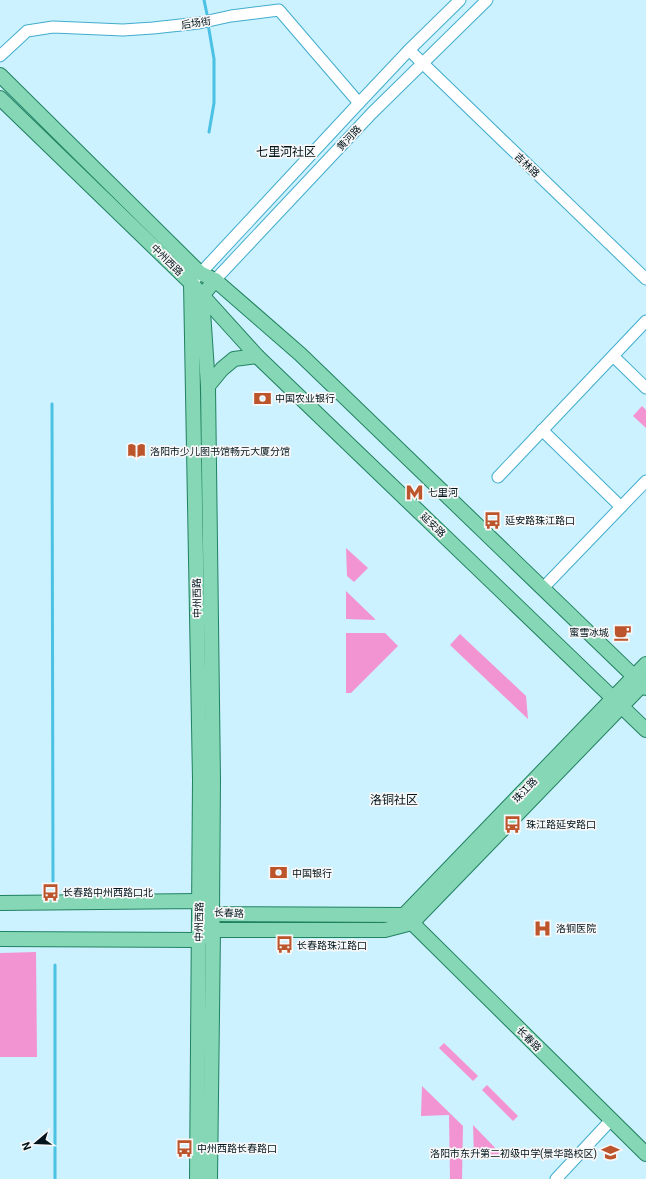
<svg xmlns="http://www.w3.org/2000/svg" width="646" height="1179" font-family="Roboto,'Noto Sans SC',sans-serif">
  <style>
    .green { fill: #f394d2 }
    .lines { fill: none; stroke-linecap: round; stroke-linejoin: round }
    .stream { stroke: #4bc1e4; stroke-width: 3 }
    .minor-casing { stroke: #41adcd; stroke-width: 13 }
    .major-casing { stroke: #218260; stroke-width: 16 }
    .minor { stroke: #fff; stroke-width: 11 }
    .major { stroke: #85d7b6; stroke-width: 14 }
    .labels { text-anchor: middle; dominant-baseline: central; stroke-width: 3.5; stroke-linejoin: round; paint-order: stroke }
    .street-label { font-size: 10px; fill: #00141b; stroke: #f7f7f7 }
    .poi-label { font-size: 10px; fill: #00141b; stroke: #f7f7f7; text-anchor: start }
    .quarter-label { font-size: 12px; fill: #00141b; stroke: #f7f7f7 }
  </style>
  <rect width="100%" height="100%" fill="#ccf1ff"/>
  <g class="green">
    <polygon points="642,406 646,410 646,428 633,416"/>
    <polygon points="346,548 368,568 354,582 347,576"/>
    <polygon points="346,591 375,619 375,620 346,619"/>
    <polygon points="346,633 385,633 398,646 351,693 346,693"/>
    <polygon points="460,634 526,696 528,719 450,645"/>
    <polygon points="36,952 37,1057 0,1057 0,953"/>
    <polygon points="444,1043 478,1076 473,1081 439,1048"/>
    <polygon points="487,1085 518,1116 513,1121 482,1090"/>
    <polygon points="422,1086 463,1126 462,1179 450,1179 449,1115 421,1116"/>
    <polygon points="473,1125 503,1156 474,1157"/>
  </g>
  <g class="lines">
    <g class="stream">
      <polyline points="204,0 208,19"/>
      <polyline points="208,24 214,59 214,103 209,132"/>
      <polyline points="52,404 53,881"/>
      <polyline points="55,965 55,1179"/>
    </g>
    <defs>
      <g id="minor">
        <polyline points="409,50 646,279"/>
        <polyline points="0,56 27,31 53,27 123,30 153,28 199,23 231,16 279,10 359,103"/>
        <polyline points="196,278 359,103 409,50 460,0"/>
        <polyline points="215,280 372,113 487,0"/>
        <polyline points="613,356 646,388"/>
        <polyline points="542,430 621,507"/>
        <polyline points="498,477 646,321"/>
        <polyline points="543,588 646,481"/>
        <polyline points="556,1179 611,1120"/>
      </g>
      <g id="major">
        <polyline points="0,75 200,273 215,280 300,354 646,688"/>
        <polyline points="0,98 191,283 257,356 646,730"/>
        <polyline points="191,283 200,780 197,1179"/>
        <polyline points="208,386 222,369 234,359 257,356"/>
        <polyline points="0,903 199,901 212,914 404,915 646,1154"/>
        <polyline points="404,915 646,664"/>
        <polyline points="412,923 646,681"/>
        <polyline points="0,939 198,940 213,930 385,930 412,923"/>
        <polyline points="210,1179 213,930 212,914 213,780 208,386 202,296 215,280"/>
      </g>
    </defs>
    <use href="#minor" class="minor-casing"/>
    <use href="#major" class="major-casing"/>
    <use href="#minor" class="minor"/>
    <use href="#major" class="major"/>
  </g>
  <defs>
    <symbol id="bank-bare" viewBox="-9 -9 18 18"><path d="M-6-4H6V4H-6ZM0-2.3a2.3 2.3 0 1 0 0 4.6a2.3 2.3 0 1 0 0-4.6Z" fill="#bc552b" stroke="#f7f7f7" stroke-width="2.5" paint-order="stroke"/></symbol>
    <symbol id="library-bare" viewBox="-9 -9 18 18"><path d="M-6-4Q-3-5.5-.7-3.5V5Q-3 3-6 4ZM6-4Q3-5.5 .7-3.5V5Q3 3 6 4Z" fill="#bc552b" stroke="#f7f7f7" stroke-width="2.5" paint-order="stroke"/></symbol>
    <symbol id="metro-bare" viewBox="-9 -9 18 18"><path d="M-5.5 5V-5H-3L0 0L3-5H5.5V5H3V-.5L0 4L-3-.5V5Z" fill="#bc552b" stroke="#f7f7f7" stroke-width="2.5" paint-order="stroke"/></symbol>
    <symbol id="bus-bare" viewBox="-9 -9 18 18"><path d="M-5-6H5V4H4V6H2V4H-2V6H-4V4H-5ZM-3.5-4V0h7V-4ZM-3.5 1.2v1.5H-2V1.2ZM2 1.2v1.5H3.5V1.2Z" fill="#bc552b" stroke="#f7f7f7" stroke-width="2.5" paint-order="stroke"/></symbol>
    <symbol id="cafe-bare" viewBox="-9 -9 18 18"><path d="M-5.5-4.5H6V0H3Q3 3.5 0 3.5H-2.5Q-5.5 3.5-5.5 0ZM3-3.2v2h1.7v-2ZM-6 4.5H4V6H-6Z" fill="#bc552b" stroke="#f7f7f7" stroke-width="2.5" paint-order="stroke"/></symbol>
    <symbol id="hospital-bare" viewBox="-9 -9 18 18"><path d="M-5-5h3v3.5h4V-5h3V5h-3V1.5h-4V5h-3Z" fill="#bc552b" stroke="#f7f7f7" stroke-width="2.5" paint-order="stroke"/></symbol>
    <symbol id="school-bare" viewBox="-9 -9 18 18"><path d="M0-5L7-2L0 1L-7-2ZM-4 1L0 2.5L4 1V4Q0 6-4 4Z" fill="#bc552b" stroke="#f7f7f7" stroke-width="2.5" paint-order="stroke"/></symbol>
  </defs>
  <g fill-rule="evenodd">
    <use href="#bank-bare" x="250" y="386" width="25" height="25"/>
    <use href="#library-bare" x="124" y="438" width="25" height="25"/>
    <use href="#metro-bare" x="402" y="480" width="25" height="25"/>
    <use href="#bus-bare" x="480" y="508" width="25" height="25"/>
    <use href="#cafe-bare" x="610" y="620" width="25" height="25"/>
    <use href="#bus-bare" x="500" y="812" width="25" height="25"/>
    <use href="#bank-bare" x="266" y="860" width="25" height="25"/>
    <use href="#bus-bare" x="38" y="880" width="25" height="25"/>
    <use href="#hospital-bare" x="530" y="916" width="25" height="25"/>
    <use href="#bus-bare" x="272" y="932" width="25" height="25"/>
    <use href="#bus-bare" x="172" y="1136" width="25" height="25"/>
    <use href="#school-bare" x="598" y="1140" width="25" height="25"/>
  </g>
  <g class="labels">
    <g class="street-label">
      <text transform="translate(196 23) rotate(-9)">后场街</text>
      <text transform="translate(349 138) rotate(-47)">黄河路</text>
      <text transform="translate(527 165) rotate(44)">吉林路</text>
      <text transform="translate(167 260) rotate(44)">中州西路</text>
      <text transform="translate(433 525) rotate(44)">延安路</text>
      <text transform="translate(197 598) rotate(-91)">中州西路</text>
      <text transform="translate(525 790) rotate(-46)">珠江路</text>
      <text transform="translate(229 913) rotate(3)">长春路</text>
      <text transform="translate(199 922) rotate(-89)">中州西路</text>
      <text transform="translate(529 1039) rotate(45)">长春路</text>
    </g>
    <g class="poi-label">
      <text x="275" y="398">中国农业银行</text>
      <text x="150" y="451">洛阳市少儿图书馆畅元大厦分馆</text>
      <text x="428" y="492">七里河</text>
      <text x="505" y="520">延安路珠江路口</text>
      <text x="609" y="632" text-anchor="end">蜜雪冰城</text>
      <text x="526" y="824">珠江路延安路口</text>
      <text x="292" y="873">中国银行</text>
      <text x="63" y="892">长春路中州西路口北</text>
      <text x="556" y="928">洛铜医院</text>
      <text x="297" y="945">长春路珠江路口</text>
      <text x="197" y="1148">中州西路长春路口</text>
      <text x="597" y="1153" text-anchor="end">洛阳市东升第二初级中学(景华路校区)</text>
    </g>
    <g class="quarter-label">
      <text x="286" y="152">七里河社区</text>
      <text x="394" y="800">洛铜社区</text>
    </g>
  </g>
  <g transform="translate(36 1143) rotate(251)" stroke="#f7f7f7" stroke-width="3" paint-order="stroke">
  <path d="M0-3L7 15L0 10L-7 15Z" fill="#00141b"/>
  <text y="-6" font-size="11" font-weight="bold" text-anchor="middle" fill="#00141b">N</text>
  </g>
</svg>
